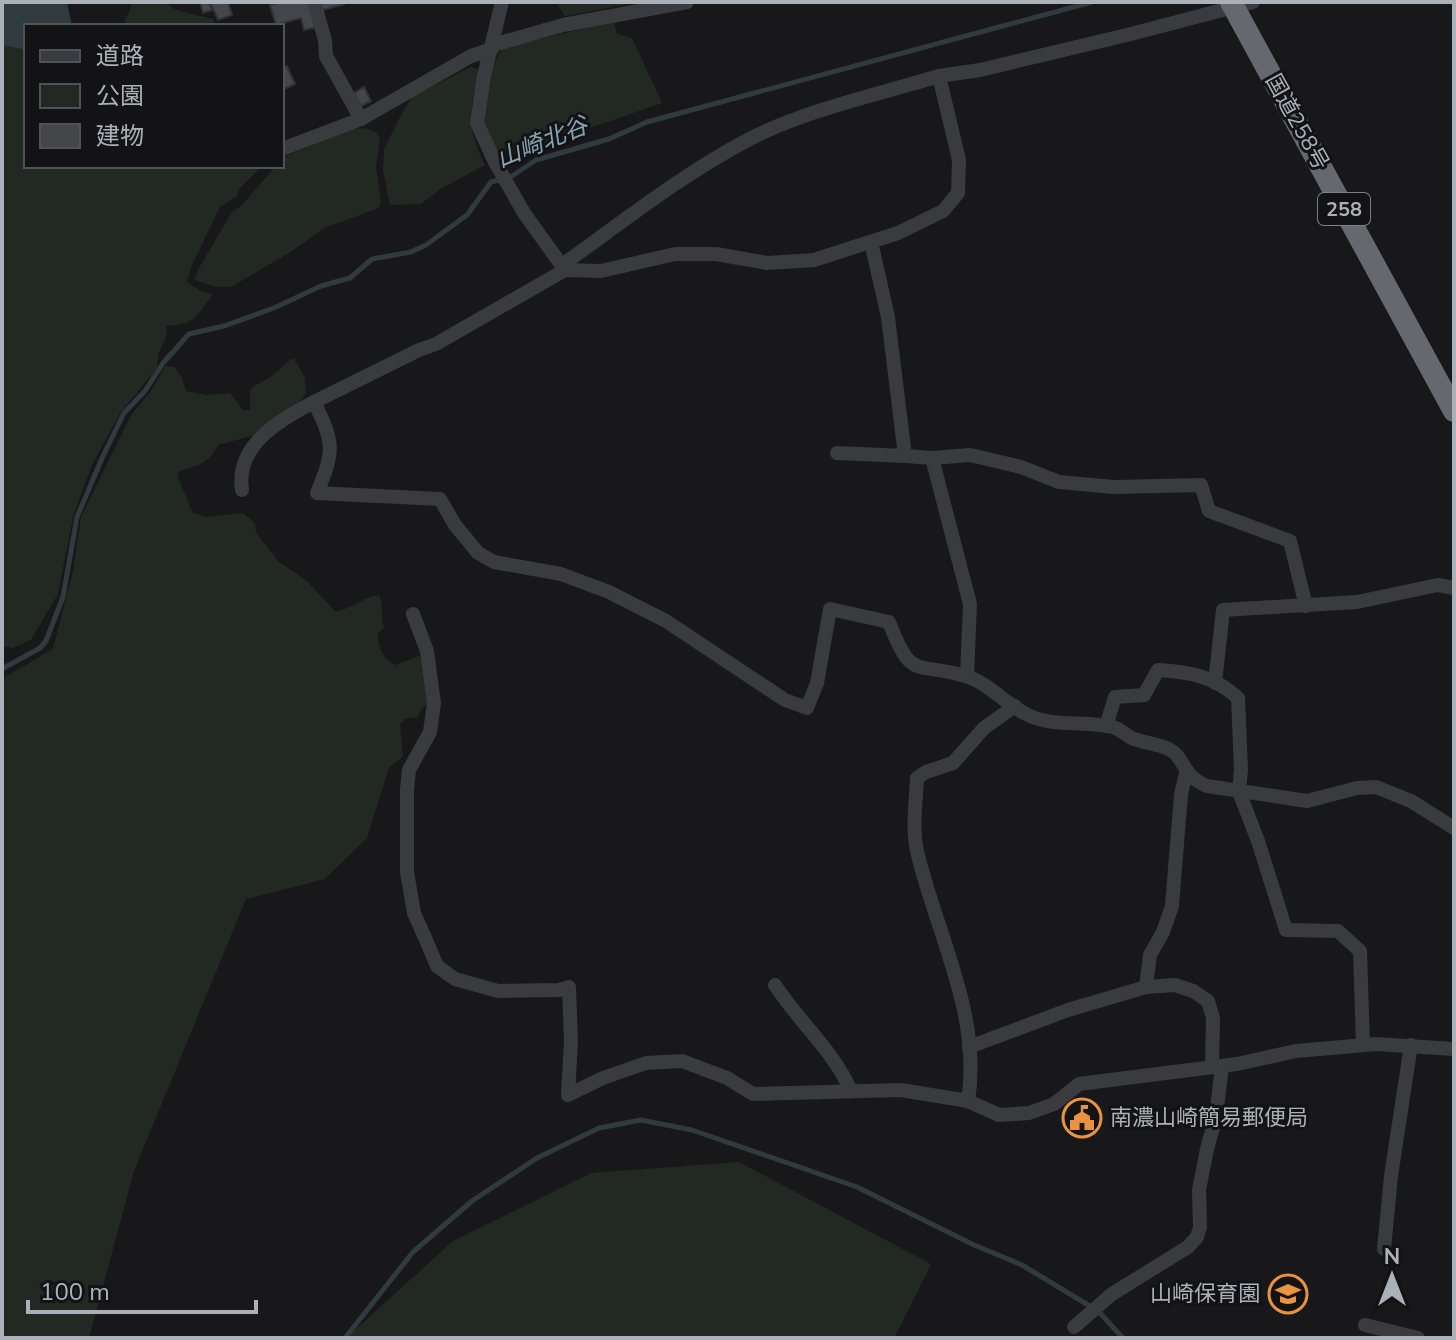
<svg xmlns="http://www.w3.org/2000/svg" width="1456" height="1340" font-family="'Nunito Sans','Noto Sans JP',sans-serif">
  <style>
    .green { fill: #222922 }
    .water { fill: #303b3f }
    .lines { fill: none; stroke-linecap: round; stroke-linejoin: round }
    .stream { stroke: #303b3f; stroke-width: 5 }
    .building { fill: #45464a; stroke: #323235; stroke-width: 2 }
    .minor { stroke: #393b3e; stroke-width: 14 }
    .highway { stroke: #65696f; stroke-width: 22 }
    .labels { text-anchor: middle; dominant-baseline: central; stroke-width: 6; stroke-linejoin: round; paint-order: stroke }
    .shield { fill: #131315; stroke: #7d8288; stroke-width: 2 }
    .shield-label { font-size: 20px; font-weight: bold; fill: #abb1b9 }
    .street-label { font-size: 22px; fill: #abb1b9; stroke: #131315 }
    .poi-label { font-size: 22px; fill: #abb1b9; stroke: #131315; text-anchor: start }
    .water-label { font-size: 24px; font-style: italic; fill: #84a4b2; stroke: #131315 }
  </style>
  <rect width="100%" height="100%" fill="#18181a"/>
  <g class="green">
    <polygon points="133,2 165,2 176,10 213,19 216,26 123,26"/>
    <polygon points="556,2 639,2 565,16"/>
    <path d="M614,21L617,34L632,38L662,103L501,159C496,148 487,135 485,123C483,106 492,59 503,48Z"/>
    <path d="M2,45L26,50V166H262L240,188L237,196L220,207L192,265L187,282L202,292L213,294C195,318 196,324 166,326L167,334L158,355L157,368L120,413L91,467L73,517L58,594L31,640L12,648L2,646Z"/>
    <path d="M471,67L481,70C469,113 465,124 485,165L442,188L421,204L390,205L383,170L384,149L402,113L413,96Z"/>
    <polygon points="364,128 376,132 380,140 376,166 381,202 379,208 324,228 289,253 231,287 217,287 194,280 199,268 232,212 242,205 276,166 282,166 284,157 350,129"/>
    <path d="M294,358L305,378L306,394L293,408L255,435L218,445C209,463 198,466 179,471L178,478L193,513L206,517L243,513L255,523L256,533L279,562L307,581L335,611C352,610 362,597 379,595C385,606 379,615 384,627L378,634C378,647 383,660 396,665L418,656L423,658L430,701L420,711L418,717L405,719L400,724L403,756L389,768L367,838L325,879L246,899L134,1171L89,1338H2V679L53,649L73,571L81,517L131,415L152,390L165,366L174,367L181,376L186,391L207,395L230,393L243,410H250V390C257,382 266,381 273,375C281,369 285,362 294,358Z"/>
    <polygon points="739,1162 931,1264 894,1338 346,1338 453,1241 591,1173"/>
  </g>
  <polygon class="water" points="2,2 67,2 72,26 26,26 26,50 2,45"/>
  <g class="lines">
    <g class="stream">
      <polyline points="2,669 40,648 46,641 63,597 77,517 103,456 124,413 145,391 163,363 189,334 224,326 274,308 321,286 350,278 372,259 411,252 426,245 467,215 491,182 512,176 536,160 609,139 647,122 1092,2"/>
      <polyline points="345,1338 413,1252 472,1201 537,1158 599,1128 641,1120 692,1130 857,1187 974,1245 1022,1265 1098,1311 1123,1338"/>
    </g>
  </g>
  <g class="building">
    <polygon points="200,2 209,2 212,10 203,13"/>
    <polygon points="210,2 228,2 232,15 218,20"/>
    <polygon points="279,2 310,2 317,27 304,30 301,18 276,25 270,5"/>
    <polygon points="320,2 343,2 344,4 323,10"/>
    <polygon points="287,66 295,84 282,90 282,68"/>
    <polygon points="364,87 371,101 361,106 354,93"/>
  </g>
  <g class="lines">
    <g class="minor">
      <polyline points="314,2 325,40 326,56 361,119"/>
      <polyline points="502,2 484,76 477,123 495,162 524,213 565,270"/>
      <path d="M1253,2L1131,34L980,70L939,76L959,160L958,193L943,211L898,233L814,260L767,263L716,254H675L601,271L565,270L436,344L419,350L314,402C335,444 334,451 317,493L440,499L455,525L478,553L494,562L561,574L609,592L666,621L785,700L807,708L817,683L830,609L889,622C912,682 915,661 965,676C988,682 1006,705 1028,715C1055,728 1085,720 1113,727C1120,729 1127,736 1134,739C1144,742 1154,744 1164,747C1187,755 1179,775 1207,786L1307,801L1357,788L1376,787L1411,801L1454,828"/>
      <polyline points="493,45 563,25 687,2"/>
      <polyline points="282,149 361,119 471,56 492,49"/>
      <polyline points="871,242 888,317 905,456 932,458 970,604 967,676"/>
      <path d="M565,270L569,260C625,220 681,176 742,143C800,111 876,95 939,76"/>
      <polyline points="837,453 905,456"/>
      <polyline points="932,458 970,455 1021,467 1059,482 1114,487 1201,485 1209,511 1290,541 1306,606"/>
      <path d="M242,490C235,445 281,419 314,402"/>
      <polyline points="413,614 427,651 434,703 430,732 409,770 407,789 407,872 414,913 426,940 437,966 455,979 498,991 559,990 569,987 571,1041 568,1095 603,1078 646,1063 682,1061 727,1078 753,1094 901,1090 968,1101 999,1115 1029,1113 1054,1104 1079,1084 1237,1064 1296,1051 1376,1044 1454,1049"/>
      <polyline points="1215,683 1223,610 1357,602 1438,585 1454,588"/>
      <path d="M1106,726L1115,697L1144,695L1158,670C1190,672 1214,676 1238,698L1241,770L1239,792L1258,841L1286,930L1338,931L1360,951L1363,1045"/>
      <path d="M775,985C799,1022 833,1050 851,1091"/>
      <polyline points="1146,987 1150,955 1163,932 1172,906 1181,794 1186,773"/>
      <polyline points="969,1047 1068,1010 1146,987 1175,985 1193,991 1208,1001 1213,1018 1212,1066"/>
      <path d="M968,1101C982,1015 936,933 917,851C912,828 916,801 917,778L926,772L953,763L984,728L1015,706"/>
      <polyline points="1384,1249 1391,1176 1411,1045"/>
      <polyline points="1365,1325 1418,1338"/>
      <polyline points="1074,1327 1112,1294 1188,1247 1197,1237 1200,1227 1199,1190 1207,1149 1216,1117 1222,1066"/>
    </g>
    <polyline class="highway" points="1231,2 1454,411"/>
  </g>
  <defs>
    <symbol id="civic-ring" viewBox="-11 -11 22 22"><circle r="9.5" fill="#131315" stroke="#e99340" stroke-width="1.5"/><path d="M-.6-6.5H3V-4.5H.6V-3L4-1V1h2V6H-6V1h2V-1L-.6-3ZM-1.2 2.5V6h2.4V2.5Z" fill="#e99340"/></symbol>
    <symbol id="school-ring" viewBox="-11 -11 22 22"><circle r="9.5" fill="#131315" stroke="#e99340" stroke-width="1.5"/><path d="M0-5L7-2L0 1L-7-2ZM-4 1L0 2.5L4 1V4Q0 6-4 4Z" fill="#e99340"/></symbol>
  </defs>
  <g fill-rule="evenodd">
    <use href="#civic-ring" x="1060" y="1096" width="44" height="44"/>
    <use href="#school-ring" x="1266" y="1272" width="44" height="44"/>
  </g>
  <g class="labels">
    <rect class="shield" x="1318" y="193" width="52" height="32" rx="6"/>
    <g class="shield-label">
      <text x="1344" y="209">258</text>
    </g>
    <g class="street-label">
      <text transform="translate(1297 122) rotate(61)">国道258号</text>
    </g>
    <g class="poi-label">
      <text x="1110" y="1118">南濃山崎簡易郵便局</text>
      <text x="1260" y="1294" text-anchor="end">山崎保育園</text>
    </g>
    <g class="water-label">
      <text transform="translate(542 142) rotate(-22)">山崎北谷</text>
    </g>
  </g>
  <rect width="1456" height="1340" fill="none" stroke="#abb1b9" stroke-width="8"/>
  <rect x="24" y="24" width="260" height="144" fill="#131315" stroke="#505257" stroke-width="2"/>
  <rect x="40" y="50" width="40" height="12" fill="#393b3e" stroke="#505257" stroke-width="2"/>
  <text x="96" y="64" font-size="24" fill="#abb1b9">道路</text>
  <rect x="40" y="84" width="40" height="24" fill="#222922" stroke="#505257" stroke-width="2"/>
  <text x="96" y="104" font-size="24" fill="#abb1b9">公園</text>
  <rect x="40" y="124" width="40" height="24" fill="#45464a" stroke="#505257" stroke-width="2"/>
  <text x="96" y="144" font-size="24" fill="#abb1b9">建物</text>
  <g transform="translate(1392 1276)" stroke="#131315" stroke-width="6" paint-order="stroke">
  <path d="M0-6L14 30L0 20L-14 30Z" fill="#abb1b9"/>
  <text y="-12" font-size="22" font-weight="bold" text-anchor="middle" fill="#abb1b9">N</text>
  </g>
  <path d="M28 1300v12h228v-12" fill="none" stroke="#abb1b9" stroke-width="4"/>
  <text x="40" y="1300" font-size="24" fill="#abb1b9" stroke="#131315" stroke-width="6" paint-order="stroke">100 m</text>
</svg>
